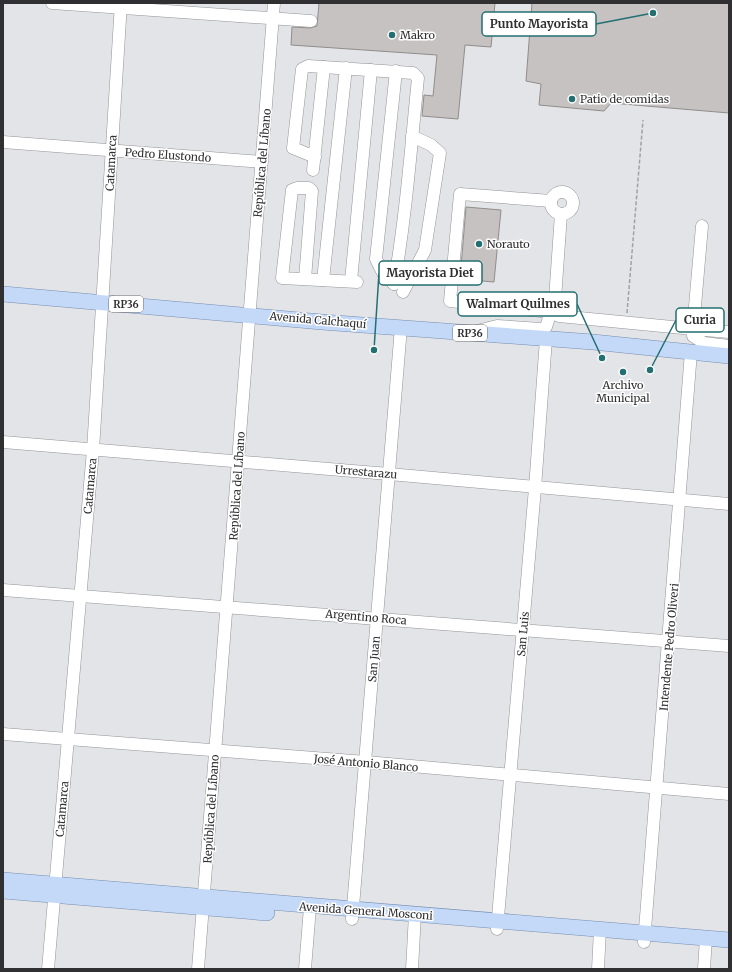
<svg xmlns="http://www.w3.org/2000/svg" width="732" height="972" font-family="Merriweather,serif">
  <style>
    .building { fill: #c6c2c1; stroke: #908d8b }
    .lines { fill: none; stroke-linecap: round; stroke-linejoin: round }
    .minor-casing { stroke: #939497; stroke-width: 13 }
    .major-casing { stroke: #768eaf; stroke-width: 16 }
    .path { stroke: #a1a1a5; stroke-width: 1.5; stroke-dasharray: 4 2; stroke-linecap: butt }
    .minor { stroke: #fff; stroke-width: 12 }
    .major { stroke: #c4d9f8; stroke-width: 15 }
    .poi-dot { fill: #246f72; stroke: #fff; stroke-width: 1.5 }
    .labels { text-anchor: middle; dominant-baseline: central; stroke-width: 3; stroke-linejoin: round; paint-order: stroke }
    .shield { fill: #fff; stroke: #6e6e70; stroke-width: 1 }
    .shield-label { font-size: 10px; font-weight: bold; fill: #303032 }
    .poi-label { font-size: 11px; fill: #303032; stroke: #fff; text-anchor: start }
    .street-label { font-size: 11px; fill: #303032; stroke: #fff }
    .leader { fill: none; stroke: #246f72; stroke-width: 1.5 }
    .callout-dot { fill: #246f72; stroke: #fff; stroke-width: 1.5 }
    .callout { fill: #fff; stroke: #246f72; stroke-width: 1.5 }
    .callout-label { font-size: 12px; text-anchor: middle; font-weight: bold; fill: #303032 }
  </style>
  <rect width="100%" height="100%" fill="#e3e4e8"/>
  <g class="building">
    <polygon points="319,3 495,3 491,47 465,45 458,119 422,116 424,95 433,96 437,55 291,45 292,27 310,28 317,26"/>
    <polygon points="532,3 729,3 729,113 611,103 604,111 539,105 541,84 526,81"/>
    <polygon points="466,207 501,210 494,282 460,279"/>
  </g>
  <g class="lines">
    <defs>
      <g id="minor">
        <polyline points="52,3 311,21"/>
        <polyline points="3,142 262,162"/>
        <path d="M315,157L293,148L302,69L308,66L413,73L418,78C411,147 406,216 394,284"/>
        <polyline points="313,170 324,67"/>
        <circle cx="562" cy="203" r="11"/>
        <polyline points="551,201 460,194 450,301 550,312 559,316 693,329 702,226"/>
        <polyline points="305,279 312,191 309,188 297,188 292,190 282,278 357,282"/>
        <polyline points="323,280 346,68"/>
        <polyline points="351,281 371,70"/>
        <polyline points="394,284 383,273 376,259 396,71"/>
        <polyline points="403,292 425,250 440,153 431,145 412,136"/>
        <polyline points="477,331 497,326 541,329 546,327 555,299 561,214"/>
        <polyline points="729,332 693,329 693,336 704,343 729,346"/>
        <polyline points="3,442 389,474 729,504"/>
        <polyline points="3,590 729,646"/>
        <polyline points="3,734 366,762 729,794"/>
        <polyline points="352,919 401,327"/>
        <polyline points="497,929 535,488 546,339"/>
        <polyline points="644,942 691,352"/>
        <polyline points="48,969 93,450 121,3"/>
        <polyline points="198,969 274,3"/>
        <polyline points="305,969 310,907"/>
        <polyline points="412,969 415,914"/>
        <polyline points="598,969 600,929"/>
        <polyline points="704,969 706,938"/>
      </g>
      <g id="major">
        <polyline points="3,294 322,322 593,342 729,356"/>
        <polyline points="3,880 729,940"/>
        <polyline points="3,891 267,913"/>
      </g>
    </defs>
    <use href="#minor" class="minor-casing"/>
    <use href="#major" class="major-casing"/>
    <polyline class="path" points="627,313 643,120"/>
    <use href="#minor" class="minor"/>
    <use href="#major" class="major"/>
  </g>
  <g class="poi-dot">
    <circle cx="392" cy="35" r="4"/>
    <circle cx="572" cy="99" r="4"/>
    <circle cx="479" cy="244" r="4"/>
    <circle cx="623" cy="372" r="4"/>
  </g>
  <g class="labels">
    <g class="shield">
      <rect x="109" y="296" width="34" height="16" rx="3"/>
      <rect x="453" y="325" width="34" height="16" rx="3"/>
    </g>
    <g class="shield-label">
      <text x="126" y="304">RP36</text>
      <text x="470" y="333">RP36</text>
    </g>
    <g class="poi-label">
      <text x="400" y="35">Makro</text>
      <text x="580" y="99">Patio de comidas</text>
      <text x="487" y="244">Norauto</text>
      <text x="623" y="385" text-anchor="middle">Archivo<tspan x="623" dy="13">Municipal</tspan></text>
    </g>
    <g class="street-label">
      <text transform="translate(168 155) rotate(4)">Pedro Elustondo</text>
      <text transform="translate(111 163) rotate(-87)">Catamarca</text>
      <text transform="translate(262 163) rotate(-85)">República del Líbano</text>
      <text transform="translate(318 320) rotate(5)">Avenida Calchaquí</text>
      <text transform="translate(366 472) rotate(5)">Urrestarazu</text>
      <text transform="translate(90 486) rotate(-85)">Catamarca</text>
      <text transform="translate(237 486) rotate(-86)">República del Líbano</text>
      <text transform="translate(366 617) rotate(5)">Argentino Roca</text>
      <text transform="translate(523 634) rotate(-85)">San Luis</text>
      <text transform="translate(669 647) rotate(-85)">Intendente Pedro Oliveri</text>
      <text transform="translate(374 659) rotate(-85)">San Juan</text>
      <text transform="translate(366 763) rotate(5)">José Antonio Blanco</text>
      <text transform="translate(62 809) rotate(-85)">Catamarca</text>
      <text transform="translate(211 809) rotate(-86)">República del Líbano</text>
      <text transform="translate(366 911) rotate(4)">Avenida General Mosconi</text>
    </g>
  </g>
  <path class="leader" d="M653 13L596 24M374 350L379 273M602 358L577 304M650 370L676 320"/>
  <g class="callout-dot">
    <circle cx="653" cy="13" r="4"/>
    <circle cx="374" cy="350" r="4"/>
    <circle cx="602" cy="358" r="4"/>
    <circle cx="650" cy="370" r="4"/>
  </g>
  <g class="callout">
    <rect x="482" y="12" width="114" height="24" rx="4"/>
    <rect x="379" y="261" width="103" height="24" rx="4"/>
    <rect x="458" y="292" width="119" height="24" rx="4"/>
    <rect x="676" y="308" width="48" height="24" rx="4"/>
  </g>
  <g class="callout-label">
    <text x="539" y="28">Punto Mayorista</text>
    <text x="430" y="277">Mayorista Diet</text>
    <text x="518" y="308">Walmart Quilmes</text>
    <text x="700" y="324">Curia</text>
  </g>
  <rect width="732" height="972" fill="none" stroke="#303032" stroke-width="8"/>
</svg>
